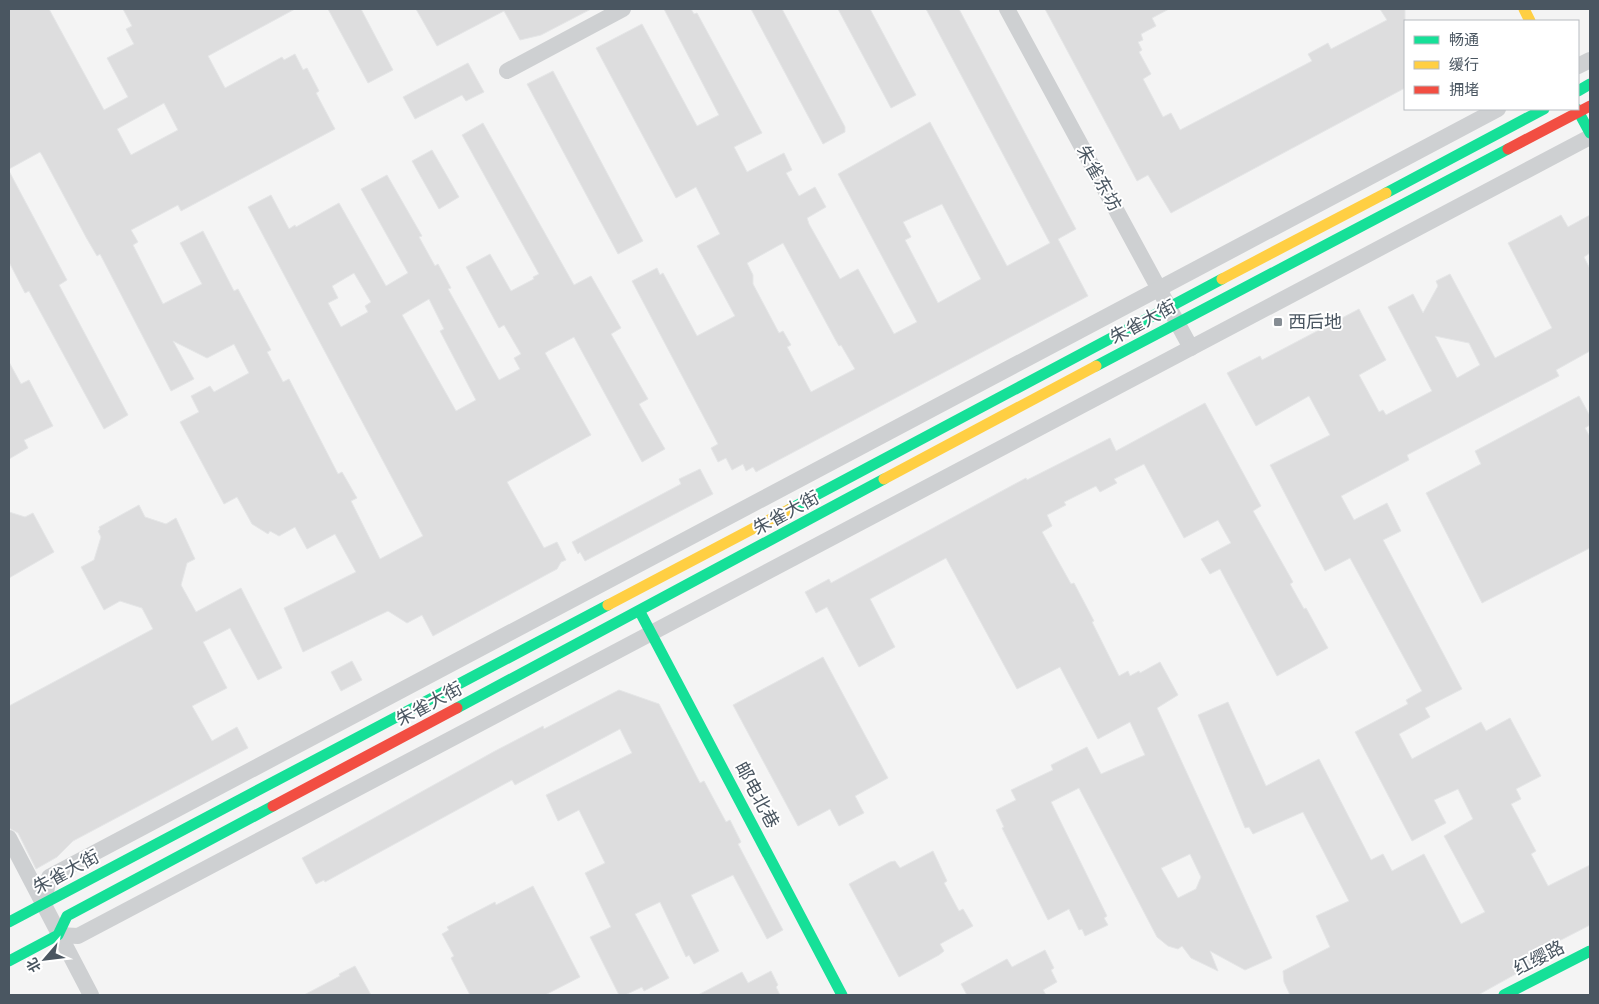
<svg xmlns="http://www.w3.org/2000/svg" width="1599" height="1004" font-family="Signika,'Noto Sans SC',sans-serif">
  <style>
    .building { fill: #ddddde; stroke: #e5e6e7; fill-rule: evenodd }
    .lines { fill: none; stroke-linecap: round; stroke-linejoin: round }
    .street { stroke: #ced0d2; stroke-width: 16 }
    .fast { stroke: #16e098; stroke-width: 11 }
    .slow { stroke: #ffcf43; stroke-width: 11 }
    .jam { stroke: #f24e42; stroke-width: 11 }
    .poi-dot { fill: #868d94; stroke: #fff; stroke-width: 2 }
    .labels { text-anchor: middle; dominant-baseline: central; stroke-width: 4; stroke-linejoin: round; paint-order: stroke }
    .street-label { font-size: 18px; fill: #4a5661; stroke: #fff }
    .poi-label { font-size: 18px; fill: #4a5661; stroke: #fff; text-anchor: start }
  </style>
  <rect width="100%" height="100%" fill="#f4f4f4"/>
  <g class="building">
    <path d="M9,9H49L104,110L128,97L107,58L134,44L126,29L132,26L123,9H295L208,56L225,88L282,57L284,60L295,54L303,70L307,68L319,91L316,93L335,129L181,211L178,205L131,230L138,242L133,245L163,304L202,284L180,243L203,231L234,291L238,289L271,350L267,352L283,382L289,379L338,474L342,472L357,498L351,501L380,559L423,536L248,207L271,195L289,229L295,225L296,227L339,203L386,286L408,273L361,189L387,175L422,236L419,237L435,266L438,264L451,288L448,289L499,380L520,369L514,358L521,354L504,325L499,328L466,267L490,254L511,291L534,279L533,277L539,274L462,135L483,123L574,285L591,276L621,328L611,334L648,399L639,404L665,449L642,462L574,337L548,351L545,353L591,435L507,482L544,548L557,542L566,560L561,562L557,569L433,636L422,615L407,623L388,611L303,652L284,608L356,572L335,534L307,549L295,527L279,536L270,531L268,534L252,524L237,497L224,504L201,461L180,422L199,412L191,396L210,386L214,392L249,373L234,344L207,358L173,341L194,379L171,391L100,254L97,256L87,239L42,155L40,152L9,169ZM164,103L178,130L131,155L117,129ZM354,273L371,302L365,306L368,312L341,327L328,303L338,298L332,286ZM429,299L444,329L440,331L476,400L456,411L402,315Z"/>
    <polygon points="328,9 361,9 393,70 368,83"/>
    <polygon points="416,9 591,9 541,35 520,40 504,11 437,46"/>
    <path d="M664,9H691L694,14L697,13L762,133L734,147L747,172L784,153L792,170L786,173L799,196L815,187L826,207L807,218L809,224L840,279L858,269L894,334L917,322L838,174L930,122L1007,266L1050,243L926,9H959L1076,229L1058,239L1088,296L756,472L753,467L746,471L743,464L732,470L726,458L718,462L711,448L718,444L632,281L657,268L660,275L663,273L697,336L735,316L697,246L720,234L696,187L676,198L596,48L642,24L697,126L719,115ZM942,204L981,279L938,303L905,240L911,237L903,222ZM783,243L835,339L839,346L841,345L855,369L811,392L787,347L791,345L783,331L779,333L753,284V275L747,263Z"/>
    <polygon points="751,9 782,9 845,127 845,132 823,144"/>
    <polygon points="838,9 870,9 916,95 891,108"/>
    <polygon points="1045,9 1169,9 1152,18 1156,26 1141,34 1143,40 1138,42 1142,50 1139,52 1151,74 1143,79 1163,117 1171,113 1180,130 1312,61 1308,54 1328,43 1331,49 1387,20 1380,9 1405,9 1405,88 1171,213 1148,175 1137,181"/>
    <polygon points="468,63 484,92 466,101 462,95 415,119 403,97"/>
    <polygon points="553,71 643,241 618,254 527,84"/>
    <polygon points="432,150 459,197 439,209 412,161"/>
    <polygon points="9,171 67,280 59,285 128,415 104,429 29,291 25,293 9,262"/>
    <path d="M1561,215L1568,227L1590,215V253L1584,257L1590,269V351L1556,370L1559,376L1407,455L1409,460L1341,496L1354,520L1387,503L1401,531L1383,540L1462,689L1425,708L1430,717L1399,734L1412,759L1481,722L1486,731L1510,718L1541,776L1516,789L1521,799L1511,804L1536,851L1531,854L1548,886L1590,865V925L1528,957L1532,965L1478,995H1290L1284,982L1283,971L1330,947L1316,916L1349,901L1303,812L1253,834L1249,827L1245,828L1198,715L1228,702L1266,786L1319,759L1371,860L1383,854L1392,871L1424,854L1461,924L1485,912L1444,836L1473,819L1458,789L1434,800L1446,823L1412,841L1355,732L1408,704L1406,700L1422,691L1350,558L1325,571L1270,465L1330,435L1309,396L1256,426L1227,373L1260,356L1262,360L1359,309L1386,360L1359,375L1379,412L1383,410L1386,415L1432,391L1388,307L1413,294L1423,313L1438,286L1436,281L1450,274L1495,358L1552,328L1508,243ZM1435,336L1469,343L1480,365L1457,378Z"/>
    <polygon points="9,362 21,384 29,380 53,426 24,440 28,448 9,459"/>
    <polygon points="1579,396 1590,416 1590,425 1585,428 1590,437 1590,548 1482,603 1426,493 1481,464 1475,451"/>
    <path d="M1205,403L1261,506L1253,511L1293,582L1290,584L1304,609L1306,608L1328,648L1277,676L1220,569L1210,574L1201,559L1231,543L1218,520L1184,538L1144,464L1114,479L1117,483L1100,492L1096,486L1064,502L1066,505L1047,515L1052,526L1042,532L1071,584L1074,583L1094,621L1092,622L1119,676L1128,671L1130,676L1139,671L1140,673L1160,662L1178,695L1157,708L1272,958L1245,970L1210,951L1218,971L1191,958L1182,946L1178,949L1168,946L1157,937L1079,788L1051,802L1107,916L1104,918L1108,925L1085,936L1082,929L1079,930L1069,909L1048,920L1002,828L1004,827L996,810L1016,800L1011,790L1053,770L1051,765L1087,747L1101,774L1145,755L1130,722L1098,739L1060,667L1017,689L946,558L870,599L895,647L859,667L827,607L816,613L805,592L829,579L831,583L1026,478L1027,480L1110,438L1116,451ZM1190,854L1201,877L1196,889L1178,898L1161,868Z"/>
    <polygon points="700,469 713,494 585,561 580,552 578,554 572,542 681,484 679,479"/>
    <polygon points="139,505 145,517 166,524 176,518 195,559 187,563 181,585 196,612 241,588 282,668 258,680 230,628 203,642 227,688 192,706 212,741 237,727 248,748 73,841 57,857 36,869 18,833 9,828 9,706 153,629 142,608 120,601 104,610 81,567 94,560 101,537 98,531 100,529 99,527"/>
    <polygon points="9,512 25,517 33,513 54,552 9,578"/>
    <polygon points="823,657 888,778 855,796 864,813 839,826 830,809 798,826 733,705"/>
    <polygon points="352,661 362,680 341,691 331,672"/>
    <polygon points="619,690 659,704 700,783 704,781 726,822 730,820 741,842 738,844 783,930 767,939 733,875 691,895 719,951 694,964 689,955 686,957 660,902 635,914 669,978 644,991 642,987 625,995 619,995 590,937 611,927 585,873 605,863 579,810 558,821 546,795 632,753 620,729 515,785 512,780 325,882 324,880 316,884 302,858 495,751 543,726 544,729"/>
    <polygon points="933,851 947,881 944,883 959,911 963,909 973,926 940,944 944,951 939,955 899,977 849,884 890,862 895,861 900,868"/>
    <polygon points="533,886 580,977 545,995 470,995 451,958 454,956 442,934 449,930 447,927 466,917 495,902 496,905"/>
    <polygon points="1045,950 1054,968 1051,970 1057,982 1043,990 1046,995 967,995 961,984 1007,959 1012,967"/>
    <polygon points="355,966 371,995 304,995 340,976 339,974"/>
    <polygon points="771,971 778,985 776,987 780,995 698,995 742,972 748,983"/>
  </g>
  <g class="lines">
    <g class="street">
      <polyline points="1007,9 1191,348"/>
      <polyline points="1578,66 1590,60"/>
      <polyline points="507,71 623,9"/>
      <polyline points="9,838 91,995"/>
      <polyline points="44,903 49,877 1498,109"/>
      <polyline points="58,935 78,936 1590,137"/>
    </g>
    <g class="fast">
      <polyline points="1578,91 1590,84"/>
      <polyline points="1577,109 1590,133"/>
      <polyline points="1386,193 1544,109"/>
      <polyline points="1096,366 1508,149"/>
      <polyline points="790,509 1222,279"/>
      <polyline points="640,612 842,995"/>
      <polyline points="457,708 884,479"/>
      <polyline points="9,922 608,605"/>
      <polyline points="9,961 58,935 67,916 273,806"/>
      <polyline points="1504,995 1590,951"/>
    </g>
    <g class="slow">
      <polyline points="1524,9 1530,21"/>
      <polyline points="1222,279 1386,193"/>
      <polyline points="884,479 1096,366"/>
      <polyline points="608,605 790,509"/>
    </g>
    <g class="jam">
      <polyline points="1508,149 1590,106"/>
      <polyline points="273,806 457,708"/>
    </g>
  </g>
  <rect class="poi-dot" x="1273" y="317" width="10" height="10" rx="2.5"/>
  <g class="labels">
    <g class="street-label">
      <text transform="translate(1099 178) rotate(61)">朱雀东坊</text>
      <text transform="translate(1143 322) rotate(-28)">朱雀大街</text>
      <text transform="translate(786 513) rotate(-28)">朱雀大街</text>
      <text transform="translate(429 704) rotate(-28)">朱雀大街</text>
      <text transform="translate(757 795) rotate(62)">邮电北巷</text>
      <text transform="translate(66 872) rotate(-28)">朱雀大街</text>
      <text transform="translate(1539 958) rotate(-27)">红缨路</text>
    </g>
    <g class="poi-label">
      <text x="1288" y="322">西后地</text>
    </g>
  </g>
  <rect width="1599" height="1004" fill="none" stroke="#4a5661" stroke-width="20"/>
  <rect x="1404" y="20" width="175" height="90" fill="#ffffff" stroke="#b7bbc0"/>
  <rect x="1414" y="36" width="25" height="8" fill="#16e098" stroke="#b7bbc0"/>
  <text x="1449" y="45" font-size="15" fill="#4a5661">畅通</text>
  <rect x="1414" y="61" width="25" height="8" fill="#ffcf43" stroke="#b7bbc0"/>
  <text x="1449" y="70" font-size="15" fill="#4a5661">缓行</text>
  <rect x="1414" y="86" width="25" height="8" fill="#f24e42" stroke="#b7bbc0"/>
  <text x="1449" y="95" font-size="15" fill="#4a5661">拥堵</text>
  <g transform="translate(45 959) rotate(242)" stroke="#ffffff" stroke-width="4" paint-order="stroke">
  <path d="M0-4L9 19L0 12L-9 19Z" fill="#4a5661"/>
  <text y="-8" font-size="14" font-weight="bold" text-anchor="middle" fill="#4a5661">北</text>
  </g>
</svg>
